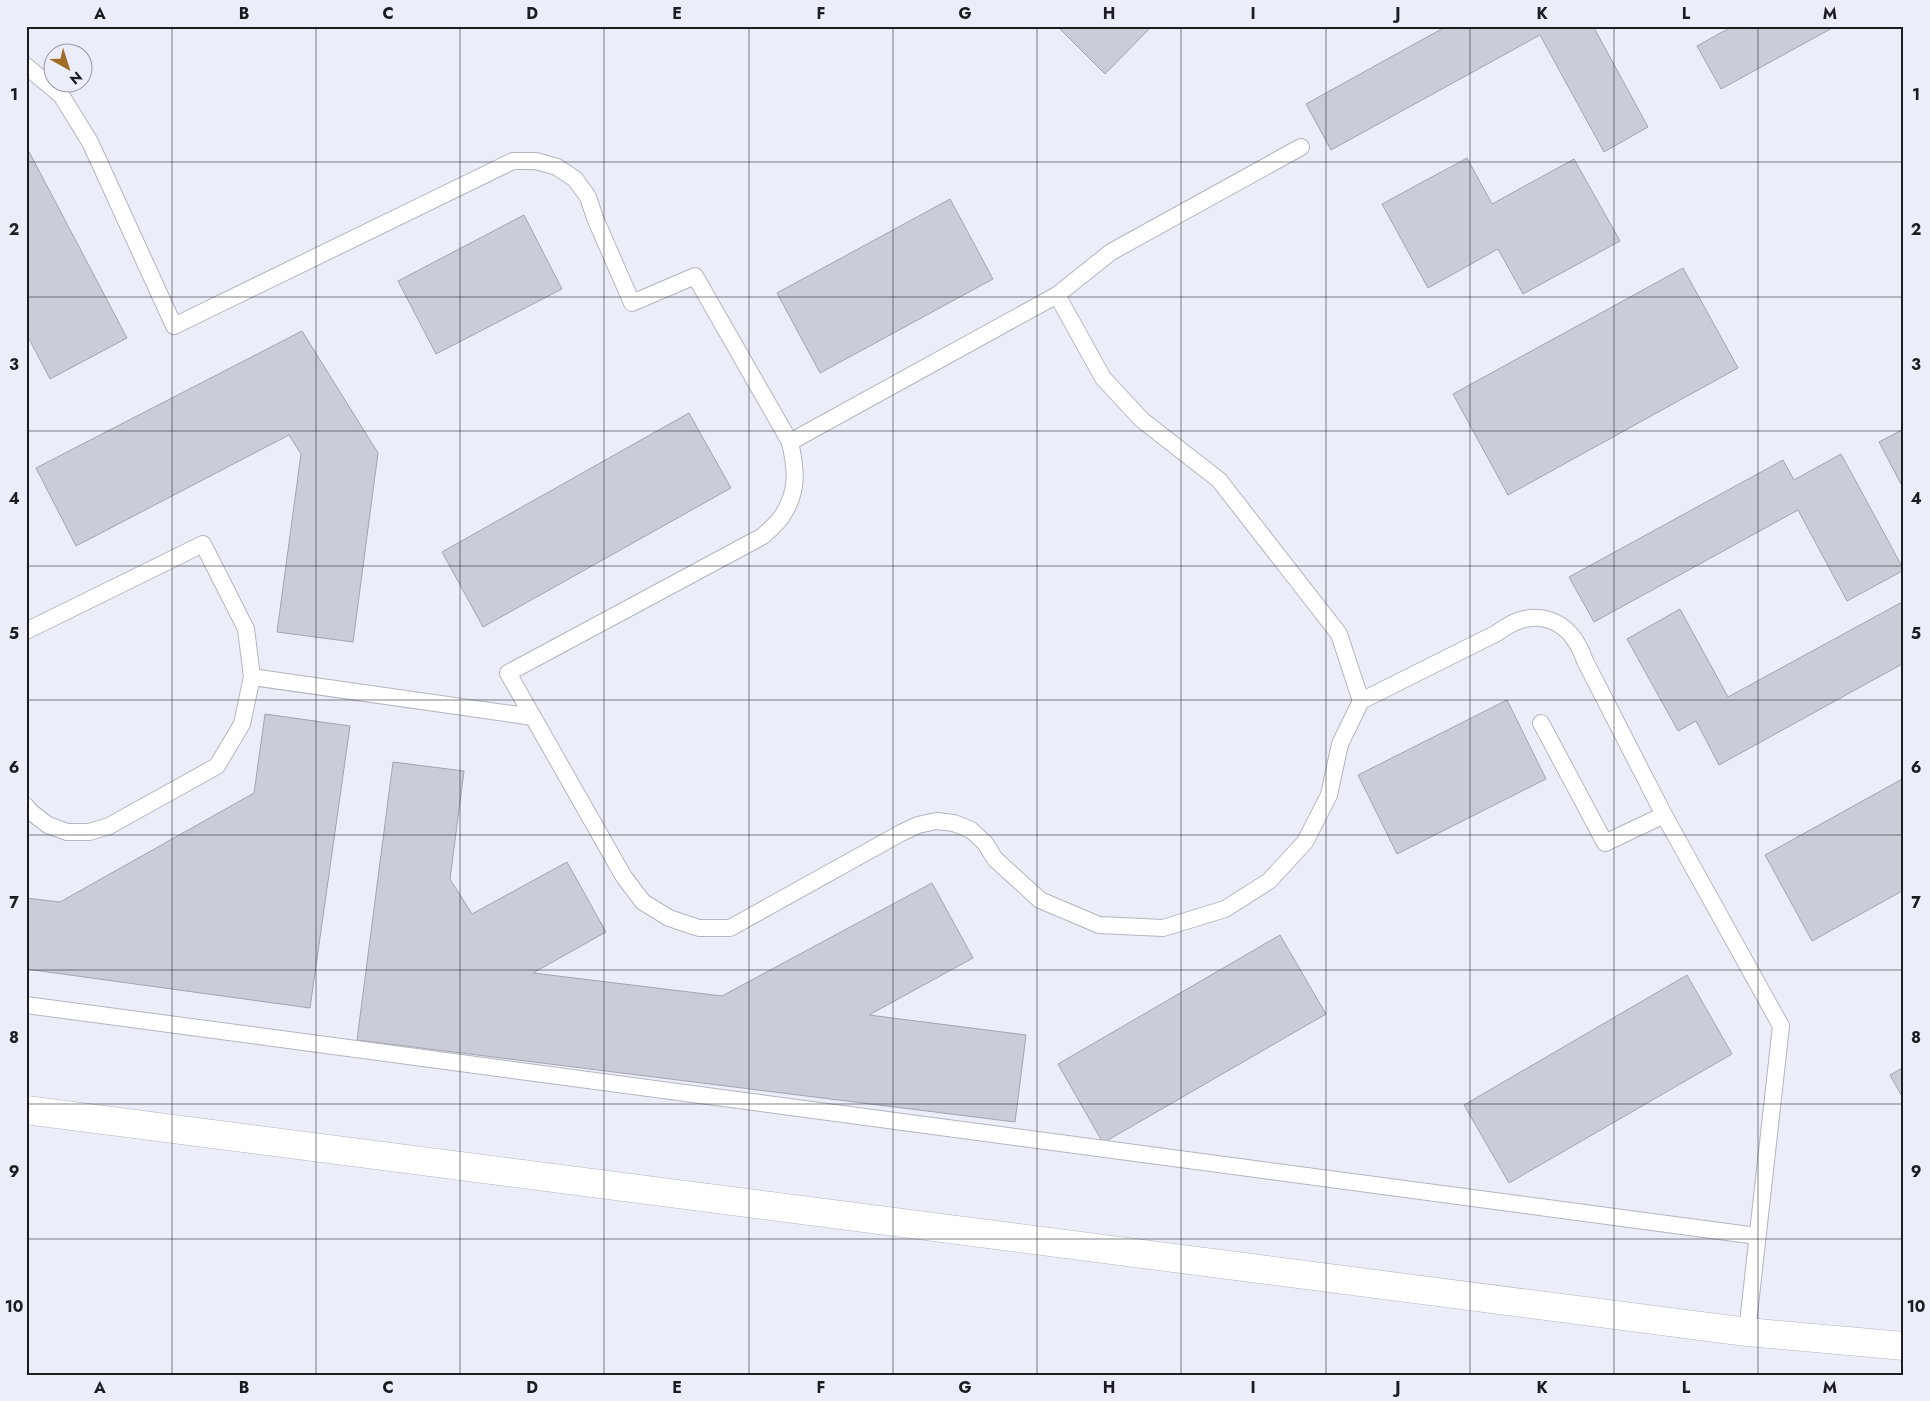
<svg xmlns="http://www.w3.org/2000/svg" width="1930" height="1401" font-family="Jost,sans-serif">
  <style>
    .building { fill: #caccd8; stroke: #a2a4af }
    .lines { fill: none; stroke-linecap: round; stroke-linejoin: round }
    .lane-casing { stroke: #b3b5c0; stroke-width: 18 }
    .street-casing { stroke: #b3b5c0; stroke-width: 29 }
    .lane { stroke: #fff; stroke-width: 16 }
    .street { stroke: #fff; stroke-width: 28 }
    .grid { fill: none; stroke: #1b1c20; stroke-width: 1; stroke-opacity: 0.55 }
    .neatline { fill: none; stroke: #1b1c20; stroke-width: 2 }
    .grid-label { font-size: 16px; text-anchor: middle; font-weight: bold; fill: #1b1c20 }
  </style>
  <rect width="100%" height="100%" fill="#ebedf8"/>
  <g class="building">
    <polygon points="1057,26 1152,26 1105,74"/>
    <polygon points="1447,26 1593,26 1648,127 1604,152 1540,35 1331,150 1306,104"/>
    <polygon points="1733,26 1836,26 1721,89 1697,46"/>
    <polygon points="26,146 127,338 50,379 26,333"/>
    <polygon points="1467,158 1492,204 1574,159 1620,241 1523,294 1498,249 1428,288 1382,204"/>
    <polygon points="950,199 993,279 820,373 777,293"/>
    <polygon points="524,215 562,289 436,354 398,281"/>
    <polygon points="1683,268 1738,368 1508,495 1453,394"/>
    <polygon points="302,331 378,453 353,642 277,632 301,454 289,435 76,546 36,468"/>
    <polygon points="689,413 731,488 483,627 442,552"/>
    <polygon points="1904,429 1904,482 1901,484 1879,442"/>
    <polygon points="1841,454 1904,570 1847,601 1798,510 1594,622 1569,577 1783,460 1794,480"/>
    <polygon points="1904,601 1904,663 1719,765 1696,721 1678,731 1627,639 1680,609 1728,697"/>
    <polygon points="1507,700 1546,779 1397,854 1358,775"/>
    <polygon points="265,714 350,726 310,1008 26,969 26,898 60,902 254,793"/>
    <polygon points="393,762 464,771 450,879 472,914 567,862 606,932 533,973 722,996 932,883 973,958 869,1015 1026,1035 1015,1122 357,1040"/>
    <polygon points="1904,778 1904,890 1812,941 1765,855"/>
    <polygon points="1280,935 1326,1014 1103,1143 1058,1064"/>
    <polygon points="1687,975 1732,1054 1509,1183 1464,1105"/>
    <polygon points="1904,1067 1904,1100 1890,1075"/>
  </g>
  <g class="lines">
    <defs>
      <g id="lane">
        <path d="M26,66L61,95L90,142L174,326L513,161H536L557,167L575,179L588,197L595,218L632,303L695,276L790,442C796,469 799,491 782,516C778,523 769,530 763,536L508,673L624,877L643,902L669,918L699,928H730L901,833L918,825L936,821L954,823L971,830L985,843L995,859L1040,900L1099,925L1163,928L1225,909L1269,881L1305,842L1329,795L1340,744L1361,701L1497,633C1534,605 1570,617 1585,661L1664,815L1781,1026L1747,1332"/>
        <polyline points="1057,295 1103,378 1142,420 1219,480 1339,634 1361,701"/>
        <polyline points="790,442 1057,295 1111,252 1301,147"/>
        <polyline points="26,631 203,544 246,629 252,677 242,724 217,766 109,826 89,832 67,832 48,825 31,812 26,806"/>
        <polyline points="252,677 533,717"/>
        <polyline points="1541,723 1605,843 1664,815"/>
        <polyline points="26,1005 1757,1236"/>
      </g>
      <polyline id="street" points="26,1110 1747,1332 1904,1346"/>
    </defs>
    <use href="#lane" class="lane-casing"/>
    <use href="#street" class="street-casing"/>
    <use href="#lane" class="lane"/>
    <use href="#street" class="street"/>
  </g>
  <path class="grid" d="M172,26V1375M316,26V1375M460,26V1375M604,26V1375M749,26V1375M893,26V1375M1037,26V1375M1181,26V1375M1326,26V1375M1470,26V1375M1614,26V1375M1758,26V1375M26,162H1904M26,297H1904M26,431H1904M26,566H1904M26,700H1904M26,835H1904M26,970H1904M26,1104H1904M26,1239H1904"/>
  <rect width="1930" height="1401" fill="none" stroke="#ebedf8" stroke-width="55"/>
  <g transform="translate(68 68) rotate(141)"><circle r="24" fill="#ebedf8" stroke="#9899a2"/>
  <path d="M0-4L9 19L0 12L-9 19Z" fill="#a16c26"/>
  <text y="-8" font-size="14" font-weight="bold" text-anchor="middle" fill="#1b1c20">N</text>
  </g>
  <rect x="28" y="28" width="1874" height="1346" class="neatline"/>
  <g class="grid-label">
    <text x="100" y="19">A</text>
    <text x="244" y="19">B</text>
    <text x="388" y="19">C</text>
    <text x="532" y="19">D</text>
    <text x="677" y="19">E</text>
    <text x="821" y="19">F</text>
    <text x="965" y="19">G</text>
    <text x="1109" y="19">H</text>
    <text x="1253" y="19">I</text>
    <text x="1398" y="19">J</text>
    <text x="1542" y="19">K</text>
    <text x="1686" y="19">L</text>
    <text x="1830" y="19">M</text>
    <text x="14" y="100">1</text>
    <text x="1916" y="100">1</text>
    <text x="14" y="235">2</text>
    <text x="1916" y="235">2</text>
    <text x="14" y="370">3</text>
    <text x="1916" y="370">3</text>
    <text x="14" y="504">4</text>
    <text x="1916" y="504">4</text>
    <text x="14" y="639">5</text>
    <text x="1916" y="639">5</text>
    <text x="14" y="773">6</text>
    <text x="1916" y="773">6</text>
    <text x="14" y="908">7</text>
    <text x="1916" y="908">7</text>
    <text x="14" y="1043">8</text>
    <text x="1916" y="1043">8</text>
    <text x="14" y="1177">9</text>
    <text x="1916" y="1177">9</text>
    <text x="14" y="1312">10</text>
    <text x="1916" y="1312">10</text>
    <text x="100" y="1393">A</text>
    <text x="244" y="1393">B</text>
    <text x="388" y="1393">C</text>
    <text x="532" y="1393">D</text>
    <text x="677" y="1393">E</text>
    <text x="821" y="1393">F</text>
    <text x="965" y="1393">G</text>
    <text x="1109" y="1393">H</text>
    <text x="1253" y="1393">I</text>
    <text x="1398" y="1393">J</text>
    <text x="1542" y="1393">K</text>
    <text x="1686" y="1393">L</text>
    <text x="1830" y="1393">M</text>
  </g>
</svg>
